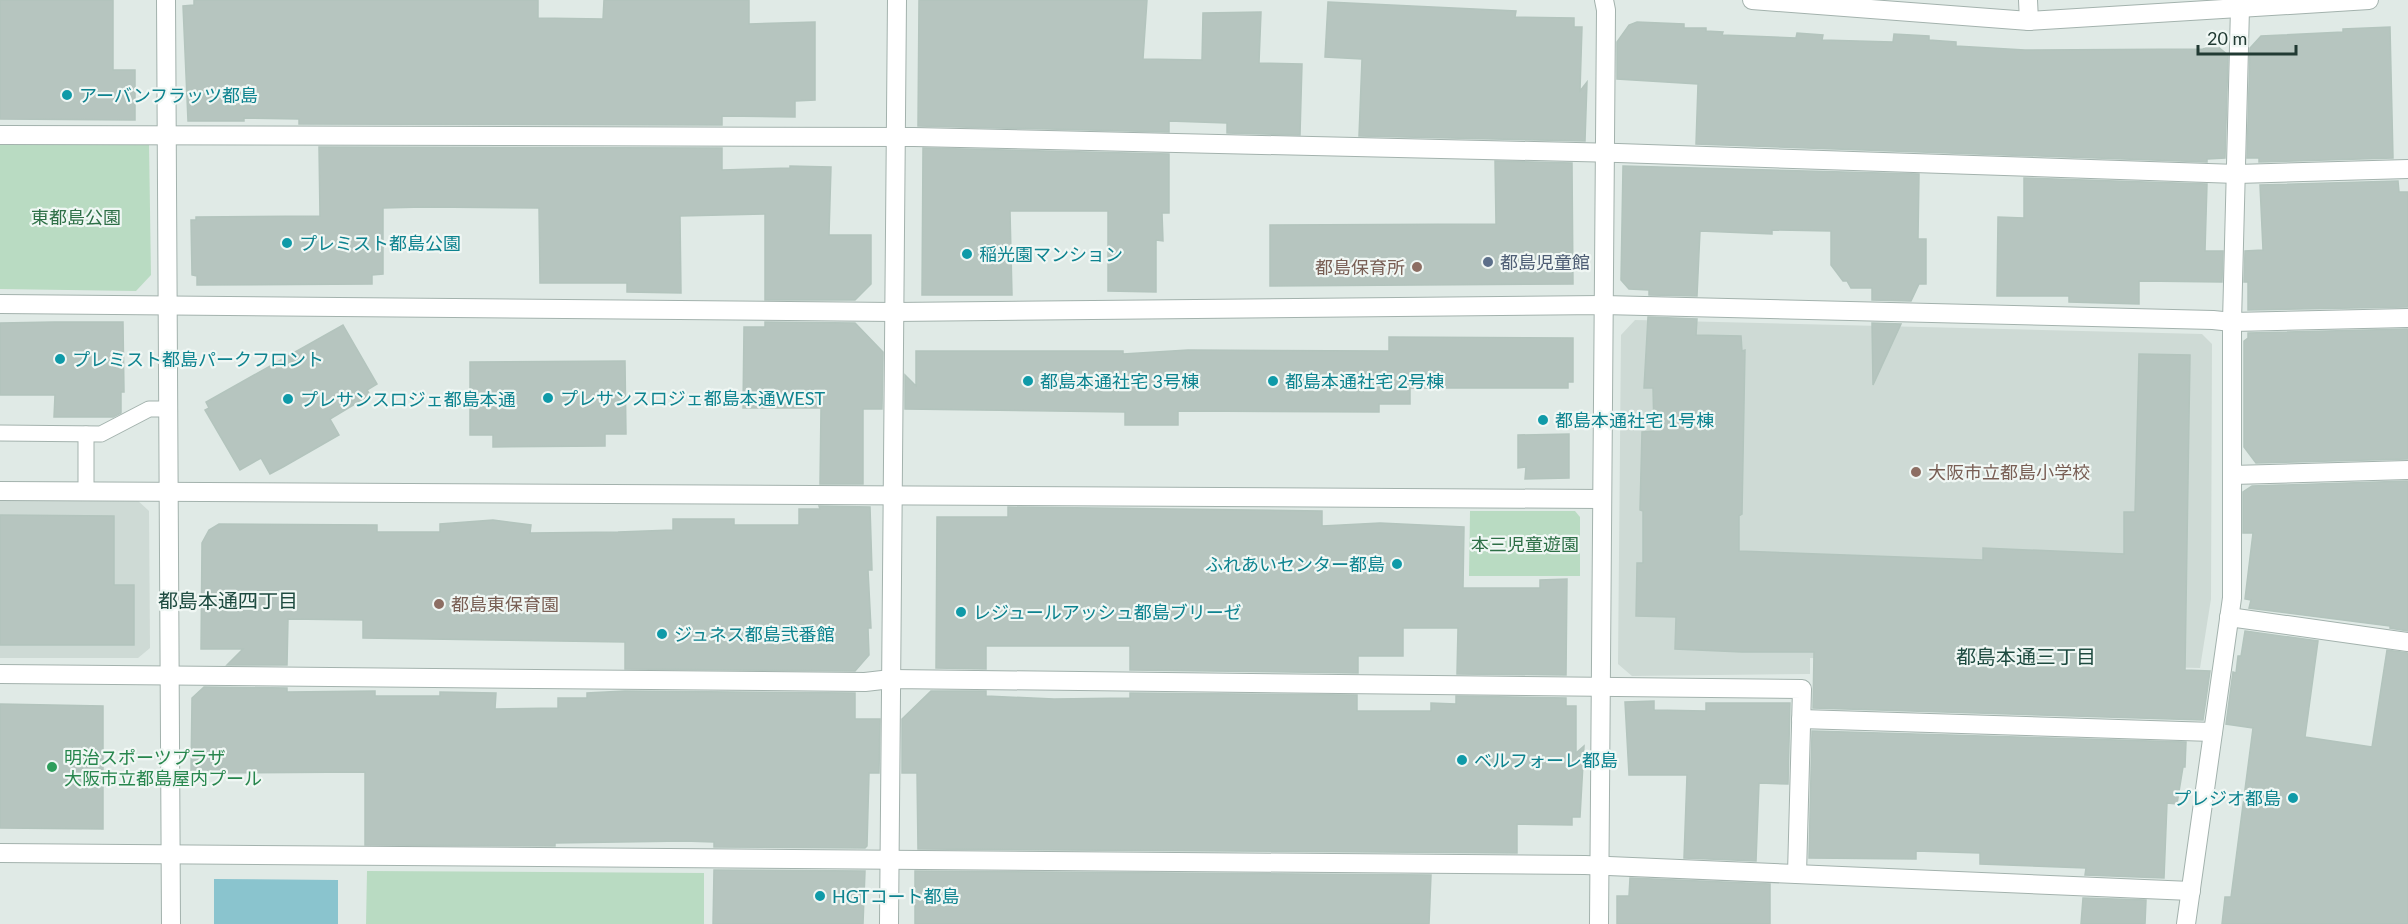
<svg xmlns="http://www.w3.org/2000/svg" width="2408" height="924" font-family="Lato,'Noto Sans JP',sans-serif">
  <style>
    .built { fill: #cedad5 }
    .green { fill: #b9dbc2 }
    .water { fill: #8ac4ce }
    .building { fill: #b6c5bf; stroke: #b3c4bd; stroke-width: 1.5 }
    .lines { fill: none; stroke-linecap: round; stroke-linejoin: round }
    .service-casing { stroke: #a3b2ad; stroke-width: 17 }
    .minor-casing { stroke: #a3b2ad; stroke-width: 20 }
    .tertiary-casing { stroke: #a3b2ad; stroke-width: 20 }
    .service { stroke: #fff; stroke-width: 15 }
    .minor { stroke: #fff; stroke-width: 18 }
    .tertiary { stroke: #fff; stroke-width: 18 }
    .culture-dot { fill: #0f9aa8; stroke: #f0f7f4; stroke-width: 2 }
    .service-dot { fill: #5c6f8a; stroke: #f0f7f4; stroke-width: 2 }
    .education-dot { fill: #8d6e63; stroke: #f0f7f4; stroke-width: 2 }
    .leisure-dot { fill: #2e9e5b; stroke: #f0f7f4; stroke-width: 2 }
    .labels { text-anchor: middle; dominant-baseline: central; stroke-width: 4.5; stroke-linejoin: round; paint-order: stroke }
    .culture-label { font-size: 18px; fill: #0d838f; stroke: #f0f7f4; text-anchor: start }
    .park-label { font-size: 18px; fill: #2d6f46; stroke: #f0f7f4 }
    .service-label { font-size: 18px; fill: #4e5e75; stroke: #f0f7f4; text-anchor: start }
    .education-label { font-size: 18px; fill: #785e54; stroke: #f0f7f4; text-anchor: start }
    .leisure-label { font-size: 18px; fill: #27864d; stroke: #f0f7f4; text-anchor: start }
    .neighbourhood-label { font-size: 20px; fill: #1e4b40; stroke: #f0f7f4 }
  </style>
  <rect width="100%" height="100%" fill="#e0eae6"/>
  <g class="built">
    <polygon points="1635,320 2202,334 2212,344 2211,599 2200,668 1810,658 1810,674 1632,676 1618,664 1621,335"/>
    <polygon points="0,498 136,499 149,511 150,648 138,658 0,658"/>
  </g>
  <g class="green">
    <polygon points="0,143 149,143 151,275 136,291 0,289"/>
    <polygon points="1470,511 1575,511 1580,517 1580,576 1469,576"/>
    <polygon points="367,871 704,873 704,924 366,924"/>
  </g>
  <polygon class="water" points="214,879 338,880 338,924 214,924"/>
  <g class="building">
    <polygon points="0,0 113,0 113,70 135,70 135,120 0,119"/>
    <polygon points="194,0 538,0 538,18 603,19 604,0 749,0 749,24 815,22 815,100 795,101 795,117 722,116 722,125 299,124 299,119 244,118 244,121 188,121 183,6 194,5"/>
    <polygon points="919,0 1147,0 1143,59 1202,60 1203,13 1261,12 1259,63 1302,64 1300,135 1227,133 1227,123 1169,121 1169,132 918,126"/>
    <polygon points="1328,2 1516,11 1515,17 1574,18 1574,27 1582,27 1580,91 1587,82 1585,141 1359,136 1362,59 1325,57"/>
    <polygon points="1637,22 1684,24 1684,28 1706,28 1706,31 1723,32 1722,35 1796,38 1797,33 1823,35 1822,40 1893,42 1894,34 1929,36 1929,40 1956,42 1956,46 2025,50 2203,49 2211,41 2228,55 2225,158 2207,159 2207,162 1696,144 1698,84 1617,79 1617,42 1629,25"/>
    <polygon points="2390,27 2393,158 2259,162 2259,158 2247,158 2250,48 2261,36 2343,32 2343,29"/>
    <polygon points="319,147 722,148 722,170 790,168 790,166 831,167 829,235 871,235 871,284 855,300 765,300 765,214 680,216 681,293 627,292 627,283 540,283 539,208 424,207 383,208 383,274 372,275 372,284 197,285 197,276 192,275 191,220 196,220 196,217 320,216"/>
    <polygon points="923,148 1169,154 1169,213 1162,213 1163,241 1156,240 1156,292 1108,291 1108,211 1010,211 1012,295 922,295"/>
    <polygon points="1495,161 1572,163 1573,284 1270,286 1270,225 1496,224"/>
    <polygon points="1623,166 1919,174 1918,239 1926,239 1926,284 1919,284 1911,301 1872,300 1872,288 1851,288 1847,281 1843,281 1831,265 1831,231 1772,230 1772,234 1700,231 1697,296 1649,295 1649,290 1629,289 1621,280"/>
    <polygon points="2024,178 2207,184 2205,251 2223,251 2222,282 2139,281 2139,304 2069,302 2069,296 1997,296 1998,217 2024,218"/>
    <polygon points="2398,181 2399,192 2408,192 2408,307 2248,310 2248,282 2244,282 2245,251 2263,250 2260,185"/>
    <polygon points="1648,317 1697,319 1696,335 1741,336 1742,351 1745,350 1742,514 1739,516 1739,551 1983,560 1983,548 2124,554 2124,512 2135,512 2139,354 2190,355 2185,670 2210,671 2203,720 1813,708 1814,652 1742,652 1675,649 1676,617 1636,616 1637,563 1643,563 1643,511 1640,510 1642,432 1654,431 1653,388 1644,388"/>
    <polygon points="54,322 123,322 124,392 121,392 121,413 113,417 54,417 55,395 0,395 0,323"/>
    <polygon points="765,322 855,323 883,352 882,409 863,409 863,484 820,484 821,408 743,408 744,327 765,327"/>
    <polygon points="1872,323 1901,324 1873,385"/>
    <polygon points="343,325 377,384 367,390 370,395 330,419 339,435 283,467 270,474 261,458 240,470 205,410 209,408 206,402"/>
    <polygon points="2408,329 2408,459 2256,463 2244,447 2244,341 2248,338 2248,333"/>
    <polygon points="1389,337 1573,338 1573,382 1568,382 1568,388 1410,388 1410,404 1379,404 1379,412 1178,411 1178,425 1125,425 1125,412 905,409 905,375 916,386 916,351 1123,351 1123,354 1188,350 1389,351"/>
    <polygon points="625,361 626,434 605,434 605,446 493,447 493,435 470,435 470,362"/>
    <polygon points="1569,434 1569,478 1525,479 1526,467 1518,468 1518,435"/>
    <polygon points="2408,481 2408,631 2390,628 2390,626 2249,608 2251,600 2245,599 2253,533 2243,533 2243,492 2252,486"/>
    <polygon points="819,506 870,507 872,570 868,570 871,628 868,628 869,655 855,671 625,669 625,642 363,638 363,620 288,619 287,665 227,665 243,649 201,649 202,543 209,530 219,524 377,525 377,532 440,532 440,524 493,520 531,525 530,533 618,532 673,530 673,519 734,519 734,525 799,525 799,509 820,509"/>
    <polygon points="1008,507 1322,511 1322,526 1380,523 1464,527 1463,588 1540,588 1540,580 1567,579 1566,675 1457,674 1458,628 1403,628 1403,656 1358,656 1358,673 1130,670 1130,646 986,646 986,669 936,668 937,517 1008,517"/>
    <polygon points="0,515 114,516 114,585 134,585 134,645 0,645"/>
    <polygon points="2245,631 2318,641 2305,737 2372,747 2387,650 2408,653 2408,924 2222,924 2225,897 2231,897 2253,728 2226,724 2233,672 2236,673 2238,656 2241,656"/>
    <polygon points="204,687 287,688 287,692 375,691 375,696 440,696 440,692 496,693 495,709 558,708 558,698 587,698 587,693 625,691 855,693 855,719 880,719 879,773 869,773 867,846 865,848 714,847 714,842 684,841 555,843 555,846 365,845 365,772 191,773 192,698"/>
    <polygon points="931,691 986,691 986,696 1054,699 1130,698 1130,693 1357,695 1357,711 1431,711 1431,703 1456,704 1456,696 1566,698 1566,706 1576,706 1576,753 1584,746 1580,817 1572,817 1572,825 1517,824 1517,853 918,849 917,773 902,773 902,719"/>
    <polygon points="1654,701 1654,710 1706,711 1706,703 1790,703 1788,784 1759,783 1756,861 1684,858 1687,775 1629,775 1625,702"/>
    <polygon points="0,704 103,706 103,829 0,828"/>
    <polygon points="1812,731 2186,742 2185,767 2183,767 2177,804 2167,803 2164,878 2085,875 2086,868 1980,864 1980,853 1916,851 1916,859 1809,858"/>
    <polygon points="714,870 865,871 863,924 713,924"/>
    <polygon points="915,871 1431,875 1429,924 915,924"/>
    <polygon points="1630,878 1770,884 1770,924 1617,924 1617,896 1629,896"/>
    <polygon points="2083,898 2146,900 2145,924 2081,924"/>
  </g>
  <g class="lines">
    <defs>
      <g id="service">
        <polyline points="0,433 101,434 149,409 168,409"/>
        <polyline points="86,491 86,434"/>
      </g>
      <g id="minor">
        <polyline points="166,0 171,924"/>
        <polyline points="2028,0 2029,21"/>
        <polyline points="0,135 914,137 1618,153 2237,174 2408,169"/>
        <polyline points="0,304 894,312 1603,305 2213,320 2232,322 2408,318"/>
        <polyline points="2232,475 2408,470"/>
        <polyline points="0,491 1601,499"/>
        <polyline points="2229,617 2408,642"/>
        <polyline points="0,674 865,682 891,679 1802,689 1797,874"/>
        <polyline points="1801,719 2213,732"/>
        <polyline points="0,853 1585,865 2191,891"/>
        <polyline points="889,924 897,0"/>
        <polyline points="1599,924 1606,10 1604,0"/>
        <polyline points="2186,924 2232,598 2232,322 2240,8"/>
      </g>
      <polyline id="tertiary" points="1752,0 2029,21 2369,0"/>
    </defs>
    <use href="#service" class="service-casing"/>
    <use href="#minor" class="minor-casing"/>
    <use href="#tertiary" class="tertiary-casing"/>
    <use href="#service" class="service"/>
    <use href="#minor" class="minor"/>
    <use href="#tertiary" class="tertiary"/>
  </g>
  <g class="culture-dot">
    <circle cx="67" cy="95" r="6"/>
    <circle cx="287" cy="243" r="6"/>
    <circle cx="967" cy="254" r="6"/>
    <circle cx="60" cy="359" r="6"/>
    <circle cx="1028" cy="381" r="6"/>
    <circle cx="1273" cy="381" r="6"/>
    <circle cx="548" cy="398" r="6"/>
    <circle cx="288" cy="399" r="6"/>
    <circle cx="1543" cy="420" r="6"/>
    <circle cx="1397" cy="564" r="6"/>
    <circle cx="961" cy="612" r="6"/>
    <circle cx="662" cy="634" r="6"/>
    <circle cx="1462" cy="760" r="6"/>
    <circle cx="2293" cy="798" r="6"/>
    <circle cx="820" cy="896" r="6"/>
  </g>
  <circle class="service-dot" cx="1488" cy="262" r="6"/>
  <g class="education-dot">
    <circle cx="1417" cy="267" r="6"/>
    <circle cx="1916" cy="472" r="6"/>
    <circle cx="439" cy="604" r="6"/>
  </g>
  <circle class="leisure-dot" cx="52" cy="767" r="6"/>
  <g class="labels">
    <g class="culture-label">
      <text x="79" y="95">アーバンフラッツ都島</text>
      <text x="299" y="243">プレミスト都島公園</text>
      <text x="979" y="254">稲光園マンション</text>
      <text x="72" y="359">プレミスト都島パークフロント</text>
      <text x="1040" y="381">都島本通社宅 3号棟</text>
      <text x="1285" y="381">都島本通社宅 2号棟</text>
      <text x="560" y="398">プレサンスロジェ都島本通WEST</text>
      <text x="300" y="399">プレサンスロジェ都島本通</text>
      <text x="1555" y="420">都島本通社宅 1号棟</text>
      <text x="1385" y="564" text-anchor="end">ふれあいセンター都島</text>
      <text x="973" y="612">レジュールアッシュ都島ブリーゼ</text>
      <text x="674" y="634">ジュネス都島弐番館</text>
      <text x="1474" y="760">ベルフォーレ都島</text>
      <text x="2281" y="798" text-anchor="end">プレジオ都島</text>
      <text x="832" y="896">HGTコート都島</text>
    </g>
    <g class="park-label">
      <text x="76" y="217">東都島公園</text>
      <text x="1525" y="544">本三児童遊園</text>
    </g>
    <g class="service-label">
      <text x="1500" y="262">都島児童館</text>
    </g>
    <g class="education-label">
      <text x="1405" y="267" text-anchor="end">都島保育所</text>
      <text x="1928" y="472">大阪市立都島小学校</text>
      <text x="451" y="604">都島東保育園</text>
    </g>
    <g class="leisure-label">
      <text x="64" y="757">明治スポーツプラザ<tspan x="64" dy="21">大阪市立都島屋内プール</tspan></text>
    </g>
    <g class="neighbourhood-label">
      <text x="228" y="600">都島本通四丁目</text>
      <text x="2026" y="656">都島本通三丁目</text>
    </g>
  </g>
  <path d="M2198 45v9h98v-9" fill="none" stroke="#213a33" stroke-width="3"/>
  <text x="2207" y="45" font-size="18" fill="#213a33" stroke="#f0f7f4" stroke-width="4.5" paint-order="stroke">20 m</text>
</svg>
